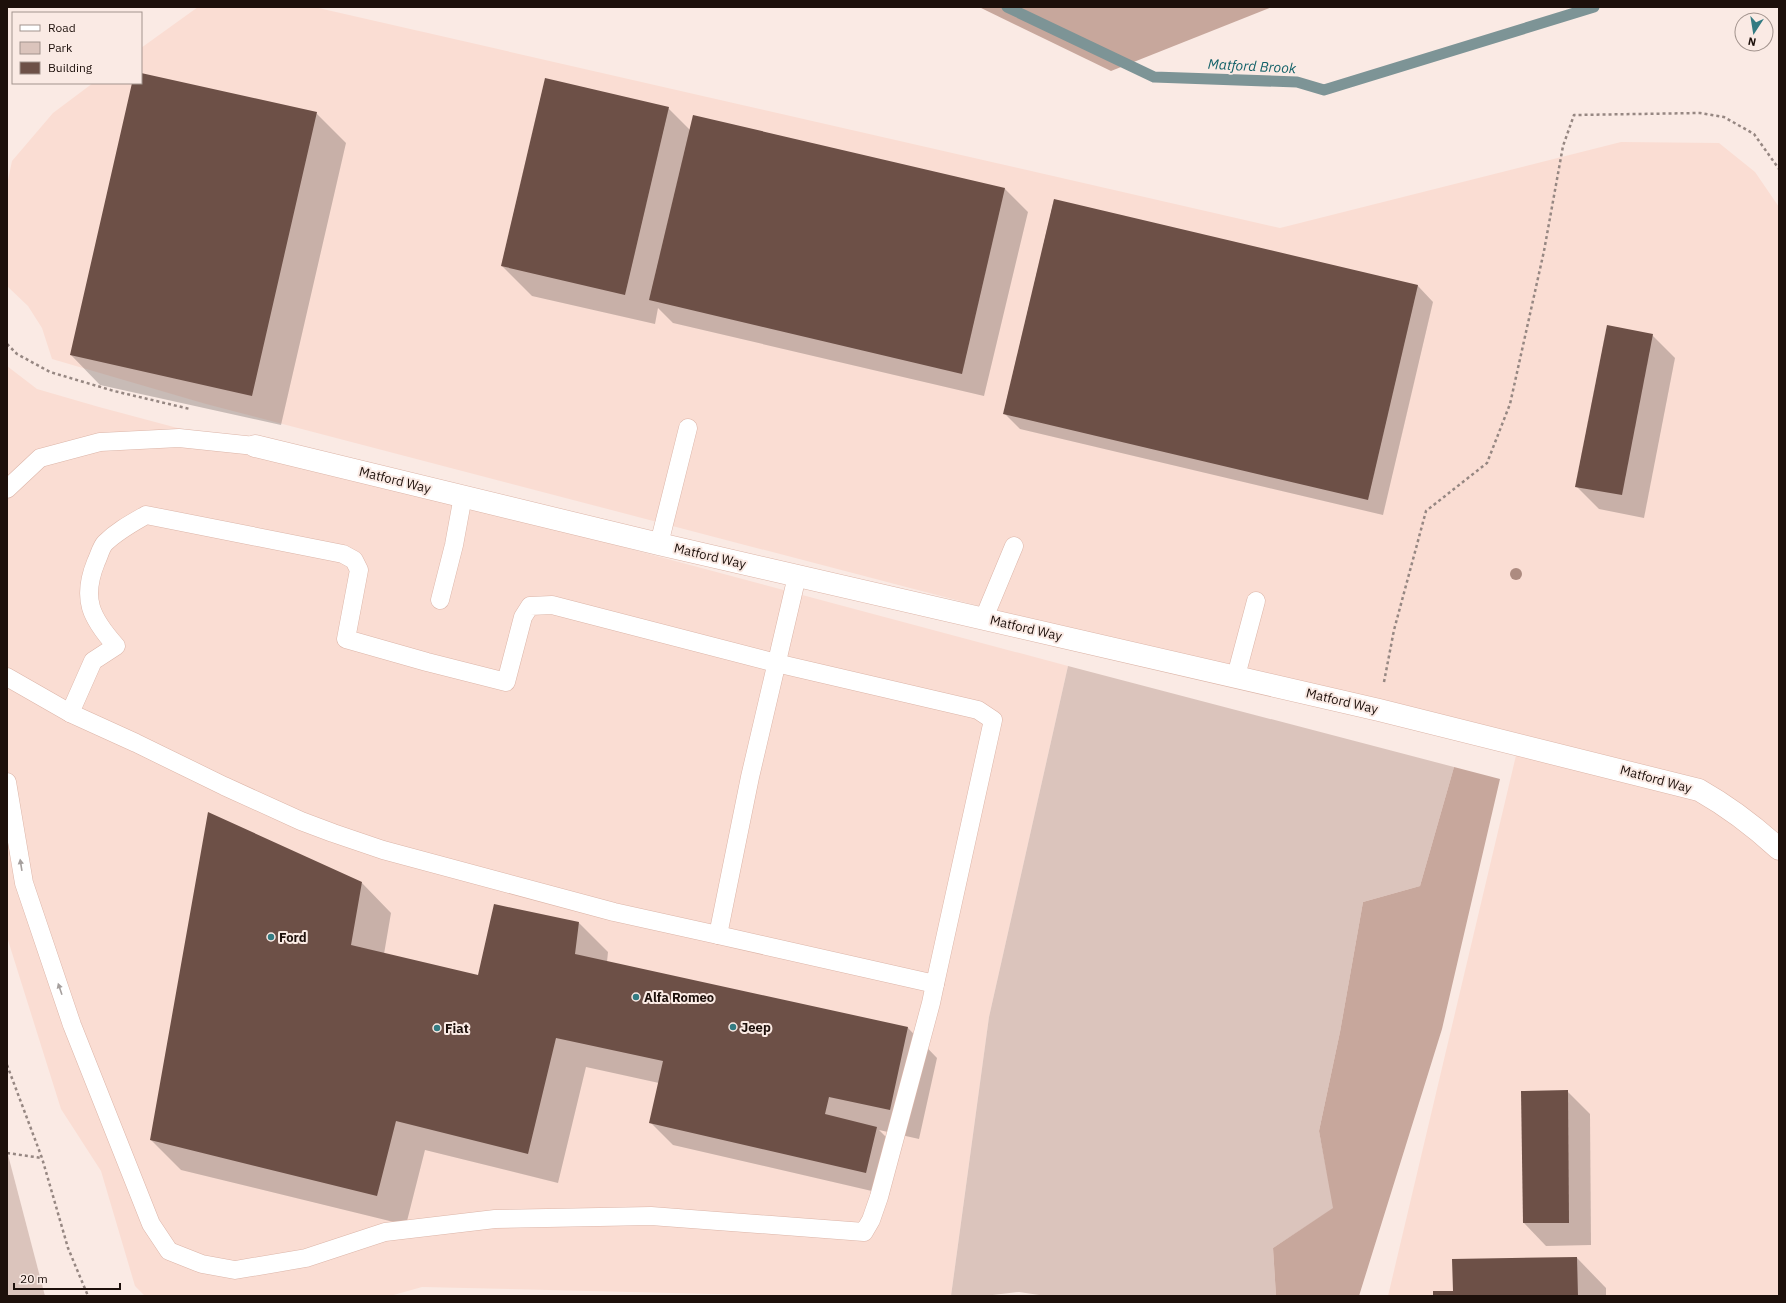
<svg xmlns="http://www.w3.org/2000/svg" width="1786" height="1303" font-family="'IBM Plex Sans',sans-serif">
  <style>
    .built { fill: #faddd3 }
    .green { fill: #dbc4bc }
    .forest { fill: #c7a79c }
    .shadow { fill: #0003 }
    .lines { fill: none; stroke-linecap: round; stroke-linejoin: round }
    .stream { stroke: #7d9496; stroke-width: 11 }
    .building { fill: #6d5047 }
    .service-casing { stroke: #dcb5a8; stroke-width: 19 }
    .minor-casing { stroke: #dcb5a8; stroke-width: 23 }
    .path { stroke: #968782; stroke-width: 2.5; stroke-dasharray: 3 3; stroke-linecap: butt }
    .service { stroke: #fff; stroke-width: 18 }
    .minor { stroke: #fff; stroke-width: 22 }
    .tree { fill: #ad8b80 }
    .oneway { fill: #a59f9d }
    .poi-dot { fill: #337b82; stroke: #faeae4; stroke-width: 1.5 }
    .labels { text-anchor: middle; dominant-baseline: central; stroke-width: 4; stroke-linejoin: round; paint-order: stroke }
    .street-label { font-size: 13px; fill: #1d100b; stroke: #faeae4 }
    .poi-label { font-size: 13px; font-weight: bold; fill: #1d100b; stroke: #faeae4; text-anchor: start }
    .water-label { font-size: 14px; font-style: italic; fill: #136269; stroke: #faeae4 }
  </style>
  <rect width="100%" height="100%" fill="#faeae4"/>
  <g class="built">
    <polygon points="198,7 314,7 1280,228 1621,142 1719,143 1755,172 1779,207 1779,1296 1388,1296 1518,747 206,404 52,359 42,328 28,306 7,286 7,185 12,161 53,113 93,83 141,83 141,48"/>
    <polygon points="7,366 37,389 99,407 1068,666 989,1017 951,1296 796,1296 422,1287 390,1296 145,1296 135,1286 101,1171 61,1109 7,937"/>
  </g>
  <g class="green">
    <polygon points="1068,666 1454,767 1420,886 1363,902 1340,1032 1319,1131 1334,1208 1273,1248 1276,1296 1046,1296 1019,1292 984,1296 951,1296 989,1017"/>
    <polygon points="7,1151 45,1296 7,1296"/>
  </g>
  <g class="forest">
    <polygon points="979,7 1272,7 1111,71"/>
    <polygon points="1454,767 1500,779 1442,1029 1359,1296 1276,1296 1273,1248 1333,1208 1319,1131 1340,1032 1363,902 1420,886"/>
  </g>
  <g class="shadow">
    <polygon points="141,74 316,113 346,143 281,425 100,385 71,355 133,83 141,83"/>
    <polygon points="668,108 690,130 694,116 1005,189 1028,212 984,396 673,323 658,308 655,324 532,296 502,266"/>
    <polygon points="1054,200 1418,286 1433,302 1383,515 1020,429 1004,413"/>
    <polygon points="1652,335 1675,358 1644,518 1599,509 1576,486"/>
    <polygon points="362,883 391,913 384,954 478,976 579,923 608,952 607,962 908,1028 937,1058 919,1139 879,1130 899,1150 889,1195 673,1145 650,1122 659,1083 586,1067 558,1183 425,1150 406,1225 181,1170 151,1140"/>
    <polygon points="1567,1091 1590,1114 1591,1245 1546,1246 1524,1223"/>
    <polygon points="1577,1258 1606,1288 1606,1296 1434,1296"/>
  </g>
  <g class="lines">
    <polyline class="stream" points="1007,7 1154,77 1297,82 1324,90 1594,7"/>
  </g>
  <g class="building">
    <polygon points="141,73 317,112 252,396 70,355 132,83 141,83"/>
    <polygon points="545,78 669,107 625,295 501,266"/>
    <polygon points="693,115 1005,188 962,374 649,300"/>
    <polygon points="1054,199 1418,285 1368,500 1003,414"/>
    <polygon points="1607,325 1653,334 1622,495 1575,487"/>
    <polygon points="208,812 362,882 351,945 478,975 494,904 579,922 575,954 908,1027 890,1110 829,1097 825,1114 877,1127 866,1173 649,1123 663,1061 556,1038 528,1154 396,1121 377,1196 150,1140"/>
    <polygon points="1568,1090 1569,1223 1523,1223 1521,1091"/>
    <polygon points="1577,1257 1578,1296 1433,1296 1433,1291 1453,1291 1452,1259"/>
  </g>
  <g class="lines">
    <defs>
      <g id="service">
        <polyline points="7,489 40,458 100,442 179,438 255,446"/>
        <polyline points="659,544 688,428"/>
        <polyline points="440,600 454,545 463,496"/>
        <polyline points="984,618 1014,546"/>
        <polyline points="1236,676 1256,601"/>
        <polyline points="7,677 70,713 136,743 224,786 301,821 333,833 383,850 614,912 718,935 750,777 797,576"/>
        <path d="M70,713L93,661L116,646C91,618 81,599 96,562C99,556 101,547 105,543C117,531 132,523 146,515L343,554L354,560L359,570L346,639L427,662L506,682L523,617L530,606L552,605L776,663L978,710L993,720L935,984L718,935"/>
        <polyline points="7,782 24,883 72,1025 151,1224 169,1251 202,1264 235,1270 306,1258 385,1232 495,1219 651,1216 864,1232 871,1220 879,1197 931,1003 935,984"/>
      </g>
      <path id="minor" d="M255,446L659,544L1379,710L1699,790C1729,807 1754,826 1779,849"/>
    </defs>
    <use href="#service" class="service-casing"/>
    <use href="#minor" class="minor-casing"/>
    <g class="path">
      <polyline points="7,344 17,354 50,372 114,391 190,409"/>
      <polyline points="1384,682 1394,630 1426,511 1487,463 1510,404 1544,251 1563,146 1574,115 1700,113 1724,117 1754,134 1779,169"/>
      <polyline points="7,1065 42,1158 68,1248 88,1296"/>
      <polyline points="7,1153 42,1158"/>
    </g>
    <use href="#service" class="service"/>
    <use href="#minor" class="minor"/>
  </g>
  <circle class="tree" cx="1516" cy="574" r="6"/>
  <defs><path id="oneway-solid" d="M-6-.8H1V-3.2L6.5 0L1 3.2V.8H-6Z"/></defs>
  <g class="oneway">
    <use href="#oneway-solid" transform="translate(21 865) rotate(-99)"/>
    <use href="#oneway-solid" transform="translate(60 989) rotate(-109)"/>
  </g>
  <g class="poi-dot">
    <circle cx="271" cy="937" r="4"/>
    <circle cx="636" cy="997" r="4"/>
    <circle cx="733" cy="1027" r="4"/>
    <circle cx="437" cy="1028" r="4"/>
  </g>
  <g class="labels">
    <g class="street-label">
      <text transform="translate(395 480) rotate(14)">Matford Way</text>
      <text transform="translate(710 556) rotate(13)">Matford Way</text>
      <text transform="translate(1026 628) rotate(13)">Matford Way</text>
      <text transform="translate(1342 701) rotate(13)">Matford Way</text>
      <text transform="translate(1656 779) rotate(15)">Matford Way</text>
    </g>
    <g class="poi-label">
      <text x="279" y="937">Ford</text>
      <text x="644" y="997">Alfa Romeo</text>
      <text x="741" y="1027">Jeep</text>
      <text x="445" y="1028">Fiat</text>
    </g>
    <g class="water-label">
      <text transform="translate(1252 66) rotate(3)">Matford Brook</text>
    </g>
  </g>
  <rect width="1786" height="1303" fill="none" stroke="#1d100b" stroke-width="16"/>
  <rect x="12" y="12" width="130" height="72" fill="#faeae4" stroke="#a2938d"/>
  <rect x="20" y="25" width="20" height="6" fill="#ffffff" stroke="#a2938d"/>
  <text x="48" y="32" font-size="12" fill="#1d100b">Road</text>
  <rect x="20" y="42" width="20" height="12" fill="#dbc4bc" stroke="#a2938d"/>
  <text x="48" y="52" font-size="12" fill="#1d100b">Park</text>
  <rect x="20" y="62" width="20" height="12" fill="#6d5047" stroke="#a2938d"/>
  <text x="48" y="72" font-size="12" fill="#1d100b">Building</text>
  <g transform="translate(1754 32) rotate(192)"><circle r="19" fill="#faeae4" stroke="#a2938d"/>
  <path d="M0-3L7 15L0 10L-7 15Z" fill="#337b82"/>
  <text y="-6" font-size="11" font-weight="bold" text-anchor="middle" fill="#1d100b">N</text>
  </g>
  <path d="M14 1283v6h106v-6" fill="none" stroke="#1d100b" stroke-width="2"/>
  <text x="20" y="1283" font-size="12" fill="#1d100b" stroke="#faeae4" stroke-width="3" paint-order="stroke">20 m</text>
</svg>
